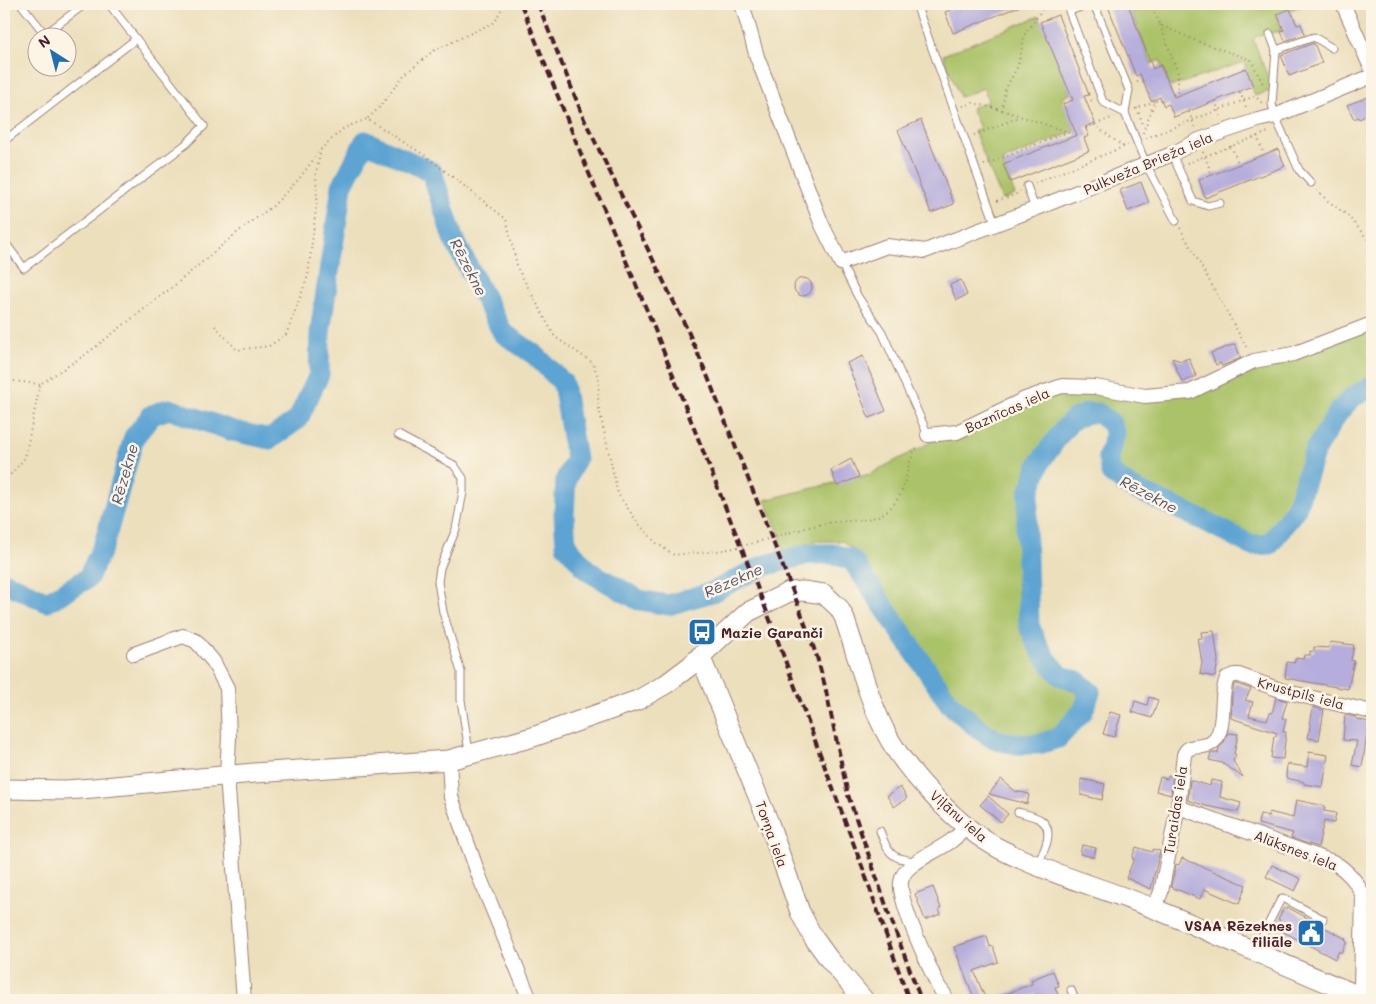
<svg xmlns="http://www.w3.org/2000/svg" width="1376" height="1004" font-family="Mali,sans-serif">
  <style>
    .green { fill: #aac267; stroke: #7a7049 }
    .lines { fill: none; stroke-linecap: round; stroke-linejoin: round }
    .river { stroke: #5da4d3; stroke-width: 21 }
    .building { fill: #b5addc }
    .lane-casing { stroke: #9b7f74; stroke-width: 9 }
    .street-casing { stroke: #9b7f74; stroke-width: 16 }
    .secondary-casing { stroke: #9b7f74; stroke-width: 21 }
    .path { stroke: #9b7f74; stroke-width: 2; stroke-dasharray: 1 4; stroke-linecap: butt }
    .lane { stroke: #fff; stroke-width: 7 }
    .street { stroke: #fff; stroke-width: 14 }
    .secondary { stroke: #fff; stroke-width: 19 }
    .rail { stroke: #4a1f2b; stroke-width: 4; stroke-dasharray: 8 4; stroke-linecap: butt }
    .labels { text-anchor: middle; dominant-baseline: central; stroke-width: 5; stroke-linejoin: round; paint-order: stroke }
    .street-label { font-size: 14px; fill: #4a1f2b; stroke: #fcf5e5 }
    .poi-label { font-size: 14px; font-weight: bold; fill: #4a1f2b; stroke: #fcf5e5; text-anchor: start }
    .water-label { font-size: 15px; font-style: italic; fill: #52546e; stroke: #fcf5e5 }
  </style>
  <rect width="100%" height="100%" fill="#fcf5e5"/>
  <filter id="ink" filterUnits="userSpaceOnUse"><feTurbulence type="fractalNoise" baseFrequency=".02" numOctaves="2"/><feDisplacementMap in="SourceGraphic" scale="10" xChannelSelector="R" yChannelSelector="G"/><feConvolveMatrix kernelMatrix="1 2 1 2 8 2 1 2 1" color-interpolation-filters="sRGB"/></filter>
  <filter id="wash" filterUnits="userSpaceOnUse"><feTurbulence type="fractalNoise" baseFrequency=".0096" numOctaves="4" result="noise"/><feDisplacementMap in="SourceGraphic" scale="20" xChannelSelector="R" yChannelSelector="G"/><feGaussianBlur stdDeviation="1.12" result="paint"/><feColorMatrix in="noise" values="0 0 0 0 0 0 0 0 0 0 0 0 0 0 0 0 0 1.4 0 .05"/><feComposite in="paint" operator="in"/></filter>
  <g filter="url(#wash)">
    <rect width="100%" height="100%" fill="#ecdfbc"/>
    <g class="green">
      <polygon points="1129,4 1305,4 1305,5 1277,14 1281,31 1259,35 1253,39 1273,90 1255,96 1244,62 1170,87 1160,60 1151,64"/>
      <polygon points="1039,16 1070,94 1062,98 1075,131 1002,161 1015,195 1002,200 974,131 980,128 971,108 988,101 984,88 960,97 943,55"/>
      <polygon points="1372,324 1372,386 1354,396 1339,411 1315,450 1296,508 1270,544 1251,545 1205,521 1130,487 1111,473 1122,432 1101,403 1072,411 1024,475 1017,579 1021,633 1058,681 1061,676 1090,692 1039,744 980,730 950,704 859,554 842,541 814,541 784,554 780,535 765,500 870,474 948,433 1062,386 1190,392"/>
    </g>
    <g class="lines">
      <polyline class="river" points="4,582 47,602 88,578 104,544 134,437 152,415 169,409 233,431 270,439 298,419 319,375 320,332 342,186 365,141 432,172 453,238 503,333 535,355 563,383 576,459 566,479 564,515 566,545 588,571 639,600 668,605 712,592 763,566 808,554 833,554 852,560 950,704 980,730 996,740 1017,744 1039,744 1058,738 1083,711 1090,692 1077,681 1061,676 1047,660 1036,642 1029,625 1026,530 1029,492 1040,462 1060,434 1072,420 1087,413 1098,413 1111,423 1115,434 1108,457 1111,473 1130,487 1205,521 1251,545 1270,544 1296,508 1315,450 1339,411 1354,396 1372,387"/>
    </g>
    <g id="blocks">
      <g class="building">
        <polygon points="965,4 1025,4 953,33 945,12"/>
        <polygon points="1107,4 1128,4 1153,69 1161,65 1174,97 1246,68 1253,86 1174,117 1169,104 1164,106 1160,97 1151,101 1140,74 1136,76"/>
        <polygon points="1290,9 1297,25 1301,24 1305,34 1285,41 1281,31 1284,30 1277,14"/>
        <polygon points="1058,15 1089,95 1084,96 1095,123 1085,127 1089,136 1084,138 1089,151 1010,182 1003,164 1077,135 1063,104 1073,100 1040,22"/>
        <polygon points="1314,43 1322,63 1289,76 1281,55"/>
        <polygon points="1368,97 1372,106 1372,113 1359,119 1358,117 1354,119 1347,105"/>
        <polygon points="921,120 954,204 931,213 898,130"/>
        <polygon points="1278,149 1285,166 1205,198 1199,180"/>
        <polygon points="1141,182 1149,203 1128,211 1120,190"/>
        <circle cx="803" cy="287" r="9"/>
        <polygon points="961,280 967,295 956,300 950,285"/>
        <polygon points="1235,344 1241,358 1222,366 1220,363 1216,365 1211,353"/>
        <polygon points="863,356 886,411 869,418 847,363"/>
        <polygon points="1172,358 1181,361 1189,358 1196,376 1182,382"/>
        <polygon points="851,459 859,477 837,486 831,470"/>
        <polygon points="1214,631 1218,661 1215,677 1200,674 1202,663 1198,638 1202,639 1201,632"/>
        <polygon points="1330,642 1354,645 1351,660 1354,661 1348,689 1285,678 1287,662 1294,663 1296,658 1303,659 1304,655 1310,655 1310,651 1314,652 1314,647 1329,648"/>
        <polygon points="1234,684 1237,684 1251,689 1245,700 1253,702 1249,716 1267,720 1270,713 1272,713 1276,698 1287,701 1282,718 1286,719 1283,732 1286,732 1283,759 1271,758 1274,736 1276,737 1277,733 1231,718 1232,694"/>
        <polygon points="1149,697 1158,700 1152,718 1132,712 1135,701 1147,705"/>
        <polygon points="1313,707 1324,710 1319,740 1308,738"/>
        <polygon points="1110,712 1121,715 1114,737 1103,734"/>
        <polygon points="1345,715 1356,717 1356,719 1369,722 1362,767 1352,765 1357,741 1343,740"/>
        <polygon points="1228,733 1238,734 1234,754 1236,755 1233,761 1243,777 1222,763 1209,760 1211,753 1218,753 1219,748 1224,742"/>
        <polygon points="1309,752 1328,755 1323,787 1304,784 1304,782 1286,778 1287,764 1307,767"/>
        <polygon points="1168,775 1173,777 1171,795 1156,791 1160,777 1167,779"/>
        <polygon points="1001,779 1015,791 1029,794 1027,804 989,794"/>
        <polygon points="1081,779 1105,784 1102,800 1081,795"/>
        <polygon points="1190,780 1210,786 1211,780 1222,782 1220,797 1241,803 1238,812 1206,806 1188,800"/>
        <polygon points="900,787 907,798 894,807 887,796"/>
        <polygon points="988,796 1008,814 1001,822 980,805"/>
        <polygon points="1296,800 1325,806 1324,811 1336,813 1334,823 1324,821 1318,847 1291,838 1293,833 1258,824 1260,814 1269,816 1269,812 1293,818"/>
        <polygon points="1082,845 1096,848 1094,857 1080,854"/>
        <polygon points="1136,847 1152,852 1153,849 1160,851 1151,889 1126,878 1134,859 1132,858"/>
        <polygon points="1182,858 1246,885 1239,904 1204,889 1200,899 1171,887 1176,864 1179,865"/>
        <polygon points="1272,865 1301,879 1295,891 1266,877"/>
        <polygon points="933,887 941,908 939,909 941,914 925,920 915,894"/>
        <polygon points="1287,907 1346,939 1345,940 1347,942 1341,953 1339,951 1335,959 1276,928 1280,920 1278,919 1284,908 1286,909"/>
        <polygon points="987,936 990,947 993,946 998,962 974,971 986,1000 975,1000 954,947"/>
        <polygon points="1053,971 1059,986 1055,987 1060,1000 1040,1000 1037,994 1021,1000 990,1000 1032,984 1031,980"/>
      </g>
    </g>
  </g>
  <g filter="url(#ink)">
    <use href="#blocks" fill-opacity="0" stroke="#9b7f74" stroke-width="1"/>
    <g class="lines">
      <defs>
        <g id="lane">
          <polyline points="21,4 45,34 85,4"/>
          <polyline points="916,4 995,223"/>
          <polyline points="1090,4 1069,11 1103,102 1125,113"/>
          <polyline points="1094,4 1129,90 1125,113 1146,164 1176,221"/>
          <polyline points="1270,34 1276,50"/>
          <polyline points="4,141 136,39"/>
          <polyline points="1172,154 1193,201 1208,206 1220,203"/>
          <polyline points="1311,183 1299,170 1275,116 1272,104 1276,50 1314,37 1332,48"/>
          <polyline points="1027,186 1035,209"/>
          <polyline points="4,241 24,268 186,144 204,126 109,4"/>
          <polyline points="841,263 858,297 882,332 928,435"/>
          <polyline points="398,435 454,465 463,478 463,492 456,529 440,568 438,582 443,612 461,672 461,700 469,752"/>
          <path d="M1018,812C1025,814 1035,816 1041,820C1056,831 1043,853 1037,865"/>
          <path d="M880,831C884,841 887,854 899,858C904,859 910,860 915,863"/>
          <polyline points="1255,950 1280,901 1283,898 1323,919"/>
          <polyline points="1071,990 1075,1000"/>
        </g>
        <g id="street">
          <polyline points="1343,4 1372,70"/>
          <polyline points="743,7 757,57 822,225 841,263 887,246 925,251 1035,209 1172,154 1199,140 1258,120 1275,116 1372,76"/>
          <polyline points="928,435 957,432 1025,399 1062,386 1095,387 1145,396 1190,392 1254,361 1293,354 1372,324"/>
          <polyline points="134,654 183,636 196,641 213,661 227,688 229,737 227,776 244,1000"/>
          <polyline points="449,760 451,797 479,876 530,1000"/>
          <path d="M1178,807L1333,862C1347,870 1357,881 1363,896L1361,988L1358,995"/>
          <path d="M1154,909L1161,892L1178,807L1184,755C1189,740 1208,753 1217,737C1226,720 1219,697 1227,678L1234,675H1239L1283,691L1372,712"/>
          <path d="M944,994L938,986C929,965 898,902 901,882C902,876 906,870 911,866C930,851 951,846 967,826"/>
        </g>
        <g id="secondary">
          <polyline points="700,656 769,823 800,912 813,937 829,959 864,1000"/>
          <path d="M4,789L65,790L93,788L254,773L449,760L533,737L638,700L666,684L690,666L748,612L789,592L803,591L824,594L839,608L844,617C857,655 867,695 885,731C905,771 960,829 1000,849C1049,874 1103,888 1155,909C1227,938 1298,972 1370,1000"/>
        </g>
      </defs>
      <use href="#lane" class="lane-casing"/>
      <use href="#street" class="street-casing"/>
      <use href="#secondary" class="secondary-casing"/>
      <g class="path">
        <polyline points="957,4 958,7"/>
        <polyline points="1055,4 1060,8"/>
        <polyline points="1151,4 1160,25 1197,41 1251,60 1264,86"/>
        <path d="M501,10L495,22L433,51L404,75L379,108L367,119L426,156L506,219L518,269L555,337L593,363L599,380L598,404L618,494L638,523L655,542L674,555C690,553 707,553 723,550C758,544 792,530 827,523C846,519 874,524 889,509C911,489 903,463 919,445"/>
        <polyline points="1160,25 1178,73 1178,92 1171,95"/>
        <polyline points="1137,82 1143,80"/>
        <polyline points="1240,92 1247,110"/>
        <polyline points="1215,101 1222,120"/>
        <polyline points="1086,102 1093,100"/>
        <polyline points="963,106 973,103 1002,110 1005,90 1018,66 1025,34 1046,4"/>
        <polyline points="1137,108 1144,127"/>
        <polyline points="1135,109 1155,101"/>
        <polyline points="1002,110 1068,132 1070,135 1076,133"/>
        <polyline points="1189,112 1195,128"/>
        <polyline points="1094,125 1124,147"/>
        <polyline points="1086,128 1114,117"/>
        <polyline points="1143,133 1155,101 1161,99"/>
        <polyline points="974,135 1020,117"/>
        <polyline points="1257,136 1264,155"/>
        <polyline points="1146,138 1255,96 1263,104"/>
        <polyline points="1231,146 1239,165"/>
        <polyline points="1203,152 1212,175"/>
        <polyline points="1187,163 1271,131"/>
        <polyline points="984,165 1068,132"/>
        <polyline points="1035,183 1128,145"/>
        <polyline points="1317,190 1328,201 1347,215 1372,244"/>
        <polyline points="997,201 1015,195 1020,191"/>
        <polyline points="1372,209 1369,219 1372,247"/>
        <polyline points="1180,228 1248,350"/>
        <polyline points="215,326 237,350 269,346 286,335 308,276 317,200 316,173 321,149 344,128 367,119"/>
        <polyline points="4,380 40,384"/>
        <polyline points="4,482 25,458 40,384 85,355 175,285 239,231 273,206 299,179 321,149"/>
      </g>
      <use href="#lane" class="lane"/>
      <use href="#street" class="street"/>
      <use href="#secondary" class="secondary"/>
      <g class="rail">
        <polyline points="521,4 585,164 651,320 767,612 863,869 909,1000"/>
        <polyline points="538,4 584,119 687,329 707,375 797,602 817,657 825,686 848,795 889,914 921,1000"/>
      </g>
    </g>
  </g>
  <defs>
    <symbol id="bus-square" viewBox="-11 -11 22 22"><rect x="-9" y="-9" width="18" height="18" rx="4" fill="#1f6fb2" stroke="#fcf5e5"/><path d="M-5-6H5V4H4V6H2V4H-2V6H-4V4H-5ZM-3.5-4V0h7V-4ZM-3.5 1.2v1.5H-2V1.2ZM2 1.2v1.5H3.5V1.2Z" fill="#fff"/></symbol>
    <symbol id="civic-square" viewBox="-11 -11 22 22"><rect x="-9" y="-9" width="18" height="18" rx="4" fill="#1f6fb2" stroke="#fcf5e5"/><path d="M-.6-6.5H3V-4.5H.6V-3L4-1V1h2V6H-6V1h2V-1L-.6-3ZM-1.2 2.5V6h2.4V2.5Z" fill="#fff"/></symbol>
  </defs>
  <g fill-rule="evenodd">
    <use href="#bus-square" x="686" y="616" width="32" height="32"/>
    <use href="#civic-square" x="1295" y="917" width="32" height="32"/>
  </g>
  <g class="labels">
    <g class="street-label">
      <text transform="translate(1148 163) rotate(-23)">Pulkveža Brieža iela</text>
      <text transform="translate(1007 410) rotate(-24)">Baznīcas iela</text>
      <text transform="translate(1301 693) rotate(15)">Krustpils iela</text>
      <text transform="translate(1175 810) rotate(-81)">Turaidas iela</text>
      <text transform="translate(959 816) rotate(41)">Viļānu iela</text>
      <text transform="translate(772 834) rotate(70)">Torņa iela</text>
      <text transform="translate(1296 850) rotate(21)">Alūksnes iela</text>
    </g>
    <g class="poi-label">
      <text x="721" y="632">Mazie Garanči</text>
      <text x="1292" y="925" text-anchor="end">VSAA Rēzeknes<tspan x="1292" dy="16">filiāle</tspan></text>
    </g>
    <g class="water-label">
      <text transform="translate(469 267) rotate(63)">Rēzekne</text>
      <text transform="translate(124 474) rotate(-74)">Rēzekne</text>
      <text transform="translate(1149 494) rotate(28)">Rēzekne</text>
      <text transform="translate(733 580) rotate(-24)">Rēzekne</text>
    </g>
  </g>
  <rect width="1376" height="1004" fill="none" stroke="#fcf5e5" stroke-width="20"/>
  <g transform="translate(52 52) rotate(324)"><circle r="24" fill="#fcf5e5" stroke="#b59f9b"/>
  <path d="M0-4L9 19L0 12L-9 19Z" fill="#1f6fb2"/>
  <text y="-8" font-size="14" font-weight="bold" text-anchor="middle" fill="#4a1f2b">N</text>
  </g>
</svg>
